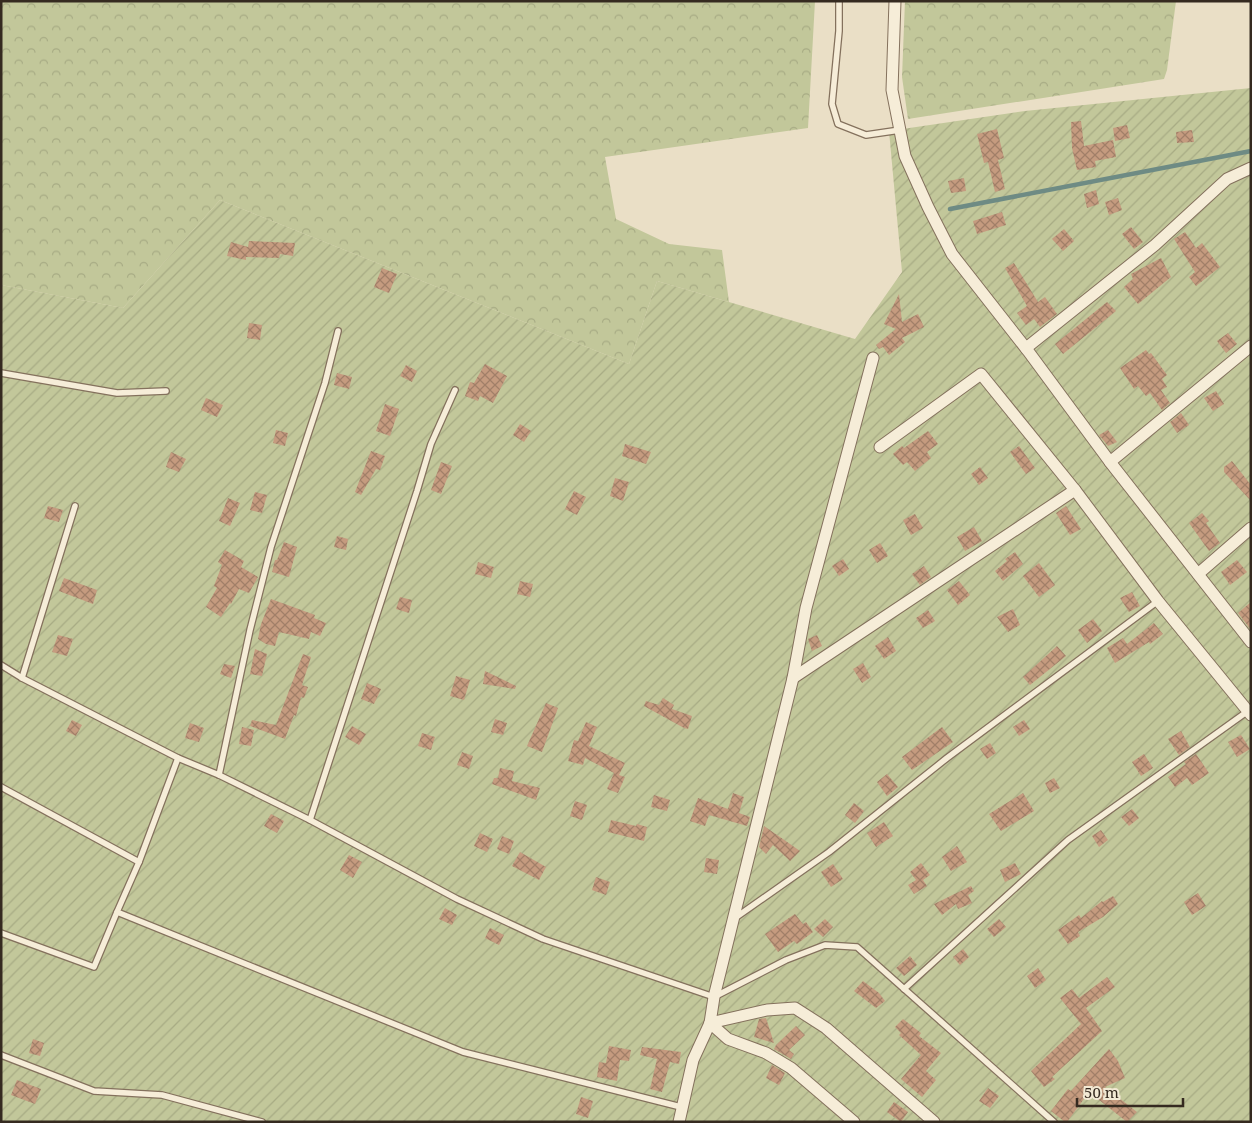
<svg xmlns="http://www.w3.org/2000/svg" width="1252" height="1123" font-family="'Noto Serif',serif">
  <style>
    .forest { fill: url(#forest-crowns) }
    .garden { fill: url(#garden-furrows) }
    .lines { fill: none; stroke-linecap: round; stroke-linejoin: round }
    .stream { stroke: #6e8b84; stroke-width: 4.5 }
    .building { fill: url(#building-cross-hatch) }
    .service-casing { stroke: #84715d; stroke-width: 8 }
    .minor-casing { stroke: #84715d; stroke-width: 13 }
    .service { stroke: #f6edd8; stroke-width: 5.5 }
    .minor { stroke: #f6edd8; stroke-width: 11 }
  </style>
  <defs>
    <pattern id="forest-crowns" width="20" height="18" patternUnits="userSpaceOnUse" patternTransform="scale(1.25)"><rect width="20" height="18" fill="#c2c79a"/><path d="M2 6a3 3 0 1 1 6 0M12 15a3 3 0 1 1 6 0" fill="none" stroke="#a7ab84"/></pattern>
    <pattern id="garden-furrows" width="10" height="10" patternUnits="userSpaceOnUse" patternTransform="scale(1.25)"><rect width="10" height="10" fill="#c2c79a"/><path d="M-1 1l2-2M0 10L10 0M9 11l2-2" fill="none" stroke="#a7ab84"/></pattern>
    <pattern id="building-cross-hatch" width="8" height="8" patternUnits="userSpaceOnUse" patternTransform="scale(1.25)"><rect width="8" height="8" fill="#c59b7f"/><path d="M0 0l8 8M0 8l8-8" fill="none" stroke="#a17f68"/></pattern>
  </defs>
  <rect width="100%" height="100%" fill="#eadfc6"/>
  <g class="forest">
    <polygon points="1,1 815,1 808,128 605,157 616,219 669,244 722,250 729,302 657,281 629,364 220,200 123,308 1,285"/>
    <polygon points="905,1 1176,1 1167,70 1164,79 908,119 902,77"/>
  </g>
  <polygon class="garden" points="1251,88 1251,1122 1,1122 1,285 123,308 220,200 629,364 657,281 855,339 902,272 889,131 1025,111"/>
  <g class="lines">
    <polyline class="stream" points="950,209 1251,151"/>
  </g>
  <g class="building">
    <polygon points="1081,121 1084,146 1113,140 1116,157 1095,161 1096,167 1077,170 1072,148 1071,122"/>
    <polygon points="1127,125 1130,138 1115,141 1113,128"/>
    <polygon points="997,129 1004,158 998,160 1005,189 995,192 988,162 984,163 977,134"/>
    <polygon points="1192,130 1194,142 1177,143 1176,132"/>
    <polygon points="964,178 966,191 951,193 948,181"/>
    <polygon points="1096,190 1099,204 1087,208 1084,194"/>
    <polygon points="1118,198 1122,210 1109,215 1105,202"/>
    <polygon points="1002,212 1006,225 977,234 973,221"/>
    <polygon points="1131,227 1143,242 1134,249 1122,234"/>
    <polygon points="1064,229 1074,241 1063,251 1052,239"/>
    <polygon points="1185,232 1196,248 1202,243 1220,267 1196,286 1189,277 1195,272 1174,239"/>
    <polygon points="249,241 295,243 293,256 280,254 279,258 246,257 246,260 227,256 231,242 248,247"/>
    <polygon points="1161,258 1171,277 1138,304 1124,287 1133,279 1131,274"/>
    <polygon points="1014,263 1038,302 1045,297 1057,314 1040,327 1034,319 1026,325 1017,313 1027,306 1005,268"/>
    <polygon points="382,268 397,274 389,293 374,287"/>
    <polygon points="899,294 902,322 918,314 924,327 902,338 905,342 889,355 883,347 879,349 876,345 896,329 884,324"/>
    <polygon points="1107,302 1116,311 1063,354 1055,344"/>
    <polygon points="249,323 262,325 260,340 247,338"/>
    <polygon points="1228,333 1237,344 1226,353 1217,341"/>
    <polygon points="1146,350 1149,354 1151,353 1167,375 1162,379 1167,387 1161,390 1170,403 1162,410 1150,393 1146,396 1138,386 1134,389 1120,368"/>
    <polygon points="485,364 507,376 493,403 480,396 478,401 465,396 470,382 474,383"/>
    <polygon points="406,365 417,371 412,382 400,376"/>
    <polygon points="337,373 352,377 349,389 334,385"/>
    <polygon points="1216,391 1224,404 1213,411 1204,398"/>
    <polygon points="206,398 223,405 217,417 201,410"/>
    <polygon points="385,404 399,409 390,436 376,431"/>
    <polygon points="1181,413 1189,425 1177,433 1170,422"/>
    <polygon points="520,424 531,431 524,442 513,435"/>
    <polygon points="276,430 288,433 285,446 273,443"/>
    <polygon points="1108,430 1117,442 1108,446 1099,435"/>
    <polygon points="928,431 938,444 927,452 931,458 915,471 907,462 903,465 893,454 902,446 904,448"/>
    <polygon points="625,444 651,452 646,464 622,456"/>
    <polygon points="1019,446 1035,468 1026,474 1010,452"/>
    <polygon points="371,451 385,456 380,470 376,469 361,495 355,492"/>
    <polygon points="171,452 186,459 179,472 166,467"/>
    <polygon points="1232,461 1251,485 1251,501 1224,472 1224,467"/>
    <polygon points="441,462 452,466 441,494 431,490"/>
    <polygon points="980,467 988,478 979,485 971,474"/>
    <polygon points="615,478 629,482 623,501 610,496"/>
    <polygon points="574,491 586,497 577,515 565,509"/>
    <polygon points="255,492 267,495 262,513 250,510"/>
    <polygon points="228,498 240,503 230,526 219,521"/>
    <polygon points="48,506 63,510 59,522 44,518"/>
    <polygon points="1066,506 1081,529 1070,535 1056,513"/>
    <polygon points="1202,513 1209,521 1206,523 1220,543 1209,551 1189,523"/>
    <polygon points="915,514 923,528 911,535 903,520"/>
    <polygon points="974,527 982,541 965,551 957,537"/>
    <polygon points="337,536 348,539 346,550 334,547"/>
    <polygon points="284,542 297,547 289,577 272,572 275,560 277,560"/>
    <polygon points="880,543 888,556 877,563 869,550"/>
    <polygon points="225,550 244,561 241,567 258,577 249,593 239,589 231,604 230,603 221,617 206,607 217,588 214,586 222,565 218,562"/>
    <polygon points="1015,552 1023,564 1003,581 995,571 1007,561 1005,559"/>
    <polygon points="843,559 849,569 839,576 832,566"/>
    <polygon points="1237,560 1247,572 1230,585 1221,572"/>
    <polygon points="478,562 494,567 491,578 475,574"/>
    <polygon points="1039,563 1055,585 1039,597 1023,576"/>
    <polygon points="924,566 931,577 920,585 912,574"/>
    <polygon points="64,578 97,590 93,604 59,591"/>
    <polygon points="520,581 533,584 530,597 517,594"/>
    <polygon points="959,581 970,595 958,605 947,590"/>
    <polygon points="1132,592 1140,606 1129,612 1120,598"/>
    <polygon points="400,597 412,600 409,613 396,609"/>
    <polygon points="271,599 315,615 314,618 326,623 320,636 311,632 309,639 279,632 275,646 266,644 258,639 261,624"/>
    <polygon points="1251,602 1251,630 1238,613"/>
    <polygon points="1013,609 1020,625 1008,632 997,617"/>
    <polygon points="928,610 935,621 923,628 916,618"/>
    <polygon points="1093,619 1102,631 1087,643 1078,630"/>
    <polygon points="1154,623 1163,634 1150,644 1149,642 1115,663 1107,648 1123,638 1127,644"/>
    <polygon points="58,635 73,639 67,656 52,652"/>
    <polygon points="817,635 822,646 812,651 808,639"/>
    <polygon points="888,637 896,651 884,659 875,646"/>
    <polygon points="1057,646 1066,656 1030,685 1023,677"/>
    <polygon points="255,649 267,654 262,676 250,674"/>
    <polygon points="303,654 311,657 302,685 308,687 304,698 301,697 296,716 294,715 285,739 250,726 252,720 276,725"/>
    <polygon points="863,663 871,677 862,683 853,669"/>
    <polygon points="224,664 235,666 231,678 220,674"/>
    <polygon points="485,671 516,686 515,689 483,684"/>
    <polygon points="456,676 470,680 464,700 450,696"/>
    <polygon points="367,683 381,689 374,704 361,699"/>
    <polygon points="663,698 674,705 672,709 692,716 688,729 684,728 644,706 646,701 659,705"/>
    <polygon points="546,703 558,708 542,752 527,746"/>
    <polygon points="495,719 507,723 503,735 491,732"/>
    <polygon points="72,720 82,725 76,736 66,731"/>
    <polygon points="1024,720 1030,729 1019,736 1013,727"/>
    <polygon points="586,722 597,727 589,746 625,763 619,775 625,777 618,793 607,789 614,773 585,758 583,765 568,761 574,740 578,741"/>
    <polygon points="190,723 204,728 199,742 185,738"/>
    <polygon points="352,726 366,734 359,745 345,737"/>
    <polygon points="242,727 254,730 251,746 239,744"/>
    <polygon points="942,727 953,742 912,770 902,757"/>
    <polygon points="1181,731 1190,747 1179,755 1168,739"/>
    <polygon points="422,733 435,737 431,750 418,746"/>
    <polygon points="1241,735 1250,749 1237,757 1228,742"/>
    <polygon points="990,743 996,753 987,759 980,749"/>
    <polygon points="462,752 473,756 469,769 457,765"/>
    <polygon points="1144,754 1153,768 1141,776 1132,762"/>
    <polygon points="1196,754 1209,773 1192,785 1187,778 1175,787 1168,777 1186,764 1184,762"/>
    <polygon points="500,768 514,771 512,781 540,788 536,800 492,784 494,778 498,778"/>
    <polygon points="887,774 898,787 887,796 877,782"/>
    <polygon points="1054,778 1060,788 1050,793 1045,783"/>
    <polygon points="733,793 744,797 739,813 750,817 747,826 709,815 705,826 690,821 698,798 728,809"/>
    <polygon points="1023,793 1034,811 1001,831 989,814"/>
    <polygon points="654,795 670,800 667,811 651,807"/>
    <polygon points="575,801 587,805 582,820 570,816"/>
    <polygon points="854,803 864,811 855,823 845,815"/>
    <polygon points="1132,809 1139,818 1129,826 1121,817"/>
    <polygon points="271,814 284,821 277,833 264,826"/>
    <polygon points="611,820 636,826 637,824 647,827 644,841 608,832"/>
    <polygon points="884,822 893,836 876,847 867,833"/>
    <polygon points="764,826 780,837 800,851 790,861 773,845 766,854 759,847"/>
    <polygon points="1101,830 1108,840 1099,847 1092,836"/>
    <polygon points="480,833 493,839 487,852 474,846"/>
    <polygon points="502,836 514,841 509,854 497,849"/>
    <polygon points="957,846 967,862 951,871 942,857"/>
    <polygon points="520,852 546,867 539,880 512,866"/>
    <polygon points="349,855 362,862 353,878 340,870"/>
    <polygon points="706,858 719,860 717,874 704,872"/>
    <polygon points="921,863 930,875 923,880 927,886 914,894 908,885 916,880 910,872"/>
    <polygon points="1015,863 1021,874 1005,882 1000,870"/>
    <polygon points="833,864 843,879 831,887 821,872"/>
    <polygon points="596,877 610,882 606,895 592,890"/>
    <polygon points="971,886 974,891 968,895 972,903 958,909 956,904 942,915 934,904"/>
    <polygon points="1198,893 1206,906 1192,915 1184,902"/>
    <polygon points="1113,896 1118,904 1103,917 1078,932 1080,936 1068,944 1058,930 1079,915 1081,918 1102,901 1103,902"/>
    <polygon points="445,908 457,915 452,925 439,919"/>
    <polygon points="795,914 803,924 806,922 813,932 797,944 794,941 778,952 765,934"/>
    <polygon points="825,919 833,927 823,937 814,929"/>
    <polygon points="999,919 1006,927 994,937 987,929"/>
    <polygon points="490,928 504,935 499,945 485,938"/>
    <polygon points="963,949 969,957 960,965 953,957"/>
    <polygon points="910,956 917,965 904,976 896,968"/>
    <polygon points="1038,968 1046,980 1035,988 1027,976"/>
    <polygon points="1107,977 1115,987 1086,1008 1102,1031 1052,1077 1055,1079 1044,1087 1031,1071 1081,1024 1060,998 1072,989 1079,998"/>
    <polygon points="863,981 879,993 885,1001 876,1008 854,991"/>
    <polygon points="766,1018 774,1043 754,1037 759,1019"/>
    <polygon points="903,1019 921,1033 919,1036 941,1053 926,1071 936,1080 922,1097 901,1079 921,1055 899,1035 901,1033 895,1027"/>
    <polygon points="796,1026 805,1035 789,1050 794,1054 791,1059 774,1049 776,1045"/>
    <polygon points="33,1039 44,1043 40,1056 29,1053"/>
    <polygon points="609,1046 631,1050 629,1061 620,1060 617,1081 597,1077 599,1062 606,1063"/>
    <polygon points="642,1047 681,1052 679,1064 670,1062 662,1092 650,1089 657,1059 640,1055"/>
    <polygon points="1109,1049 1118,1061 1125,1078 1105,1087 1137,1112 1127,1122 1089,1092 1067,1122 1065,1122 1051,1111 1068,1089 1071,1091"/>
    <polygon points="772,1065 785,1073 779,1085 766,1078"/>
    <polygon points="17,1080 41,1089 35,1104 11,1095"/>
    <polygon points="988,1088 999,1096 990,1108 979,1101"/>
    <polygon points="581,1097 593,1101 588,1118 576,1114"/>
    <polygon points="894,1102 908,1112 901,1122 887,1112"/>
  </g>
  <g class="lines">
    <defs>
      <g id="service">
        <polyline points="839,1 839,31 832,104 838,124 866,135 900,130"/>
        <polyline points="1,373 117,393 166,391"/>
        <polyline points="1,665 22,678 178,758 219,775 310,820 457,899 543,939 714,997 786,960 825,945 857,947 1054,1122"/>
        <polyline points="22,678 75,506"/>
        <polyline points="178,758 139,862 117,912 463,1052 681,1107"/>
        <polyline points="219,775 250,630 271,547 325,383 338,331"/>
        <polyline points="1,787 139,862"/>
        <polyline points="310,820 417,491 431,444 455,390"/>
        <polyline points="735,918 829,852 947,758 1158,601"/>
        <polyline points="1,933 94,967 117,912"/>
        <polyline points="904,989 1068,840 1248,711"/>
        <polyline points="1,1055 94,1091 162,1095 262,1122"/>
      </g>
      <g id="minor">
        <polyline points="895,1 892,90 905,156 928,207 952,254 1028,351 1110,462 1251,642"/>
        <polyline points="1026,348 1155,245 1227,179 1251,168"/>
        <polyline points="880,447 981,374 1075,490 1158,601 1251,715"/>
        <polyline points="1110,462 1251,346"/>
        <polyline points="1198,574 1251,528"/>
        <polyline points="793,678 1075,490"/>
        <polyline points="710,1023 767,1010 795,1008 826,1028 934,1122"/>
        <polyline points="710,1023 728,1039 766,1053 791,1068 854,1122"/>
        <polyline points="679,1122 693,1060 710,1023 714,997 793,678 806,608 873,358"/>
      </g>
    </defs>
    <use href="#service" class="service-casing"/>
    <use href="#minor" class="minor-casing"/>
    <use href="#service" class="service"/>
    <use href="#minor" class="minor"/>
  </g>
  <rect width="1252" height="1123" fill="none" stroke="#352a20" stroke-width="5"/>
  <path d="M1077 1098v8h106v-8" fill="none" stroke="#352a20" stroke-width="2.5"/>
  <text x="1084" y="1098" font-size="15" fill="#352a20" stroke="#f2e9d4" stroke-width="4" paint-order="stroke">50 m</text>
</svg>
